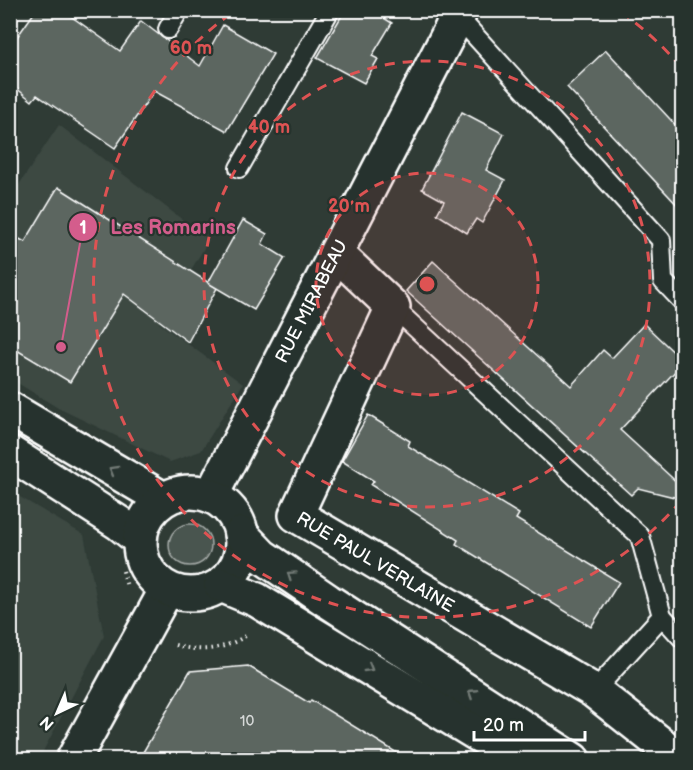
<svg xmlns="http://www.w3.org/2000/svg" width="693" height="770" font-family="'Balsamiq Sans',sans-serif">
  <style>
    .built { fill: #3c4842 }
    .green { fill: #4a544f; stroke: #a4aaa7; stroke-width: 1.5 }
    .building { fill: #5b6661; stroke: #fff; stroke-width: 1.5 }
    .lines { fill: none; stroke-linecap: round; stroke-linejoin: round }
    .lane-casing { stroke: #fff; stroke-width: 22 }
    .street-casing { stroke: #fff; stroke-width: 38 }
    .secondary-casing { stroke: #fff; stroke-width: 38 }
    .path { stroke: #fff; stroke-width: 4; stroke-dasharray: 1.5 4.5; stroke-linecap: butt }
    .lane { stroke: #26332d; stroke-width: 18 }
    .street { stroke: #26332d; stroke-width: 33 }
    .secondary { stroke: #26332d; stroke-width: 33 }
    .oneway { stroke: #727a76 }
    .ring { fill: none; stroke: #de5353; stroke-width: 3; stroke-dasharray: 10 8 }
    .labels { text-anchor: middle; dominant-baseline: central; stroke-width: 4.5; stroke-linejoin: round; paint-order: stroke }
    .number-label { font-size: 15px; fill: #d6d9d8 }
    .street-label { font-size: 18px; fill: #fff; stroke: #26332d }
    .centre { fill: #de5353; stroke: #26332d; stroke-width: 3 }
    .ring-label { font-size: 18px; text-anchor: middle; font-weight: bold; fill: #de5353; stroke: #26332d; stroke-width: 4.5; stroke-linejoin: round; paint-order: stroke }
    .leader { fill: none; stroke: #d45d8c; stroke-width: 2 }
    .callout-dot { fill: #d45d8c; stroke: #26332d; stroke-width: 2 }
    .mark-label { font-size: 18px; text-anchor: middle; font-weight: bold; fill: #fff }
    .callout-label { font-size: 20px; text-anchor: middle; font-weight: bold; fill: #d45d8c; stroke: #26332d; stroke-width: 4.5; stroke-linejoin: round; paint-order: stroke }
  </style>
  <rect width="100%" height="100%" fill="#2f3b35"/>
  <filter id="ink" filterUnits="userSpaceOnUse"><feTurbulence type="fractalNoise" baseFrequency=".0167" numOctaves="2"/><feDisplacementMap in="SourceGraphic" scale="12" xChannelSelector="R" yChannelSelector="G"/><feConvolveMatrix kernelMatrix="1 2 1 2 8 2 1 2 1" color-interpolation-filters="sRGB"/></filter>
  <g filter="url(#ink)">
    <g class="built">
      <polygon points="59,125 209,240 159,323 243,384 201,451 170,462 58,408 11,379 10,198"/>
      <polygon points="10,491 84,535 104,636 39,759 11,759"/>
    </g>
    <circle class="green" cx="190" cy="545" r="21"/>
    <g class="building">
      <polygon points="36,10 62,10 120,51 141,21 200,66 223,25 273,54 227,131 154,91 115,148 37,95 32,101 10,83 10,47"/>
      <polygon points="345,10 371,10 392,23 372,56 378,59 364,83 317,58"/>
      <polygon points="606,50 682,132 682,210 567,87"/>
      <polygon points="462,112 504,134 486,170 505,180 482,223 476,219 467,233 437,214 444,201 422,189"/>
      <polygon points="58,187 217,288 188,342 124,294 70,382 10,346 10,234 25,242"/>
      <polygon points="243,220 267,234 262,244 285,258 254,310 208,283"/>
      <polygon points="433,261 571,386 603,350 612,358 644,324 682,360 682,364 620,430 682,487 682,499 638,488 631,495 406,291"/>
      <polygon points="368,415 410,441 408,446 519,514 516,519 619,582 591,627 456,544 458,540 371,485 374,481 342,461"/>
      <polygon points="248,666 309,703 311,700 407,759 139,759 190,671"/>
    </g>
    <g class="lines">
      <defs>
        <g id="lane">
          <polyline points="458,17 661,240 663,281 682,301"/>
          <polyline points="168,29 179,10"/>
          <polyline points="239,168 330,10"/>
          <polyline points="393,307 640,536 662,616"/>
          <polyline points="594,691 662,616 682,638"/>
        </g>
        <g id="street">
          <path id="s1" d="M337,254L393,307L296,515L594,691L681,760"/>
          <path id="s2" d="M211,496L461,10"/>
          <polyline points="73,760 167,589"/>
        </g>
        <g id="secondary">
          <polyline points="10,409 163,499"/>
          <polyline points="10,453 119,523 139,539"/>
          <circle cx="191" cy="543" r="51"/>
          <polyline points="241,534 262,556 328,601 573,760"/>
          <polyline points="221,585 257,600 520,760"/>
        </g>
      </defs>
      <use href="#lane" class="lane-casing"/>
      <use href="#street" class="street-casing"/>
      <use href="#secondary" class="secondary-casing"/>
      <g class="path">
        <polyline points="123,571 127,587"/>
        <path d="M175,645C201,653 224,650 247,635"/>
      </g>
      <use href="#lane" class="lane"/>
      <use href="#street" class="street"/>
      <use href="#secondary" class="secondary"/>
    </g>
    <defs><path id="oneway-chevron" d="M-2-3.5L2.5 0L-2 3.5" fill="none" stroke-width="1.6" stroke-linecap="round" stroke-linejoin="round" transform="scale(1.5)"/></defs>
    <g class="oneway">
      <use href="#oneway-chevron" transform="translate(113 470) rotate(-150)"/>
      <use href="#oneway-chevron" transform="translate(291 575) rotate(-145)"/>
      <use href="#oneway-chevron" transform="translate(369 668) rotate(31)"/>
      <use href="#oneway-chevron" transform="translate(472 693) rotate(-147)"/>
    </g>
  </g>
  <circle cx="427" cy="284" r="111" fill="#de5353" fill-opacity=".12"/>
  <g class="ring">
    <circle cx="427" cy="284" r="111"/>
    <circle cx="427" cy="284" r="223"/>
    <path d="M681 501A334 334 0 1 1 233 12M621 12A334 334 0 0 1 681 67"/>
  </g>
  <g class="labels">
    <g class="number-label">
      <text x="247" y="721">10</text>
    </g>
    <g class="street-label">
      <text stroke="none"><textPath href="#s2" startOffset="219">RUE MIRABEAU</textPath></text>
      <text stroke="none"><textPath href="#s1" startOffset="399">RUE PAUL VERLAINE</textPath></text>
    </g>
  </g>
  <circle cx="427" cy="284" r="9" class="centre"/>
  <g class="ring-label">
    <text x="191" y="54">60 m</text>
    <text x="269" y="133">40 m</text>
    <text x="349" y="212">20 m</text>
  </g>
  <path class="leader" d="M61 347L83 227"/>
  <g class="callout-dot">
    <circle cx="61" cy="347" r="6"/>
    <circle cx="83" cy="227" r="15"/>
  </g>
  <g class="mark-label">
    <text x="83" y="234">1</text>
  </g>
  <g class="callout-label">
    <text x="173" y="234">Les Romarins</text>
  </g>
  <rect width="693" height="770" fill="none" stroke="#26332d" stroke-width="36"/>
  <rect x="18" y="18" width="657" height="734" fill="none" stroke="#fff" stroke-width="2" filter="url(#ink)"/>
  <g transform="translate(57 713) rotate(224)" stroke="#26332d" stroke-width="4.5" paint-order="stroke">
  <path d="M0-4.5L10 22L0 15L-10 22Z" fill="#ffffff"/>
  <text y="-9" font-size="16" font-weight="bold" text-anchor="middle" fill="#ffffff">N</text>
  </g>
  <path d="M474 731v9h111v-9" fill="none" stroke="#ffffff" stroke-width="3"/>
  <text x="483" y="731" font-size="18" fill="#ffffff" stroke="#26332d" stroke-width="4.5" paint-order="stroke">20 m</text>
</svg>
